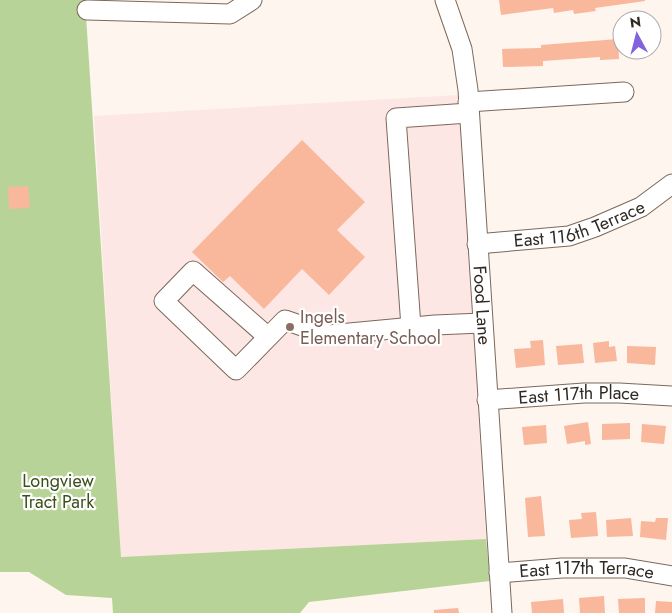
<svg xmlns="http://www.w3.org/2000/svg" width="672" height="613" font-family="Jost,sans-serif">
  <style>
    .education { fill: #fde7e5 }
    .green { fill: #b8d397 }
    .building { fill: #f9b79c }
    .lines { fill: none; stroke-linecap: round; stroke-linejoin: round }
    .minor-casing { stroke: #7c6859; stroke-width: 21 }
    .minor { stroke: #fff; stroke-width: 19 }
    .education-dot { fill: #8d6e63; stroke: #fff; stroke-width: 2 }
    .labels { text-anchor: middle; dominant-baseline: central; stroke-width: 4.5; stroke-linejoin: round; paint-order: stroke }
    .street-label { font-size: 18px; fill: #302822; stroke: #fff }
    .education-label { font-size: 18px; fill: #785e54; stroke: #fff; text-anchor: start }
    .park-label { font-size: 18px; fill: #3b4f1a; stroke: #fff }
  </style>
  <rect width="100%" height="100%" fill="#fef5ee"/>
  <polygon class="education" points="458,95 486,539 121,557 94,116"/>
  <polygon class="green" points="0,0 85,0 121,557 486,539 490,581 309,602 300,613 113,613 112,598 66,595 29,572 0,572"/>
  <g class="building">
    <polygon points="499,0 645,0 645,1 595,8 596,11 574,14 573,10 554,13 553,8 501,15"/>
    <polygon points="618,39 619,59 600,60 600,57 543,61 543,66 503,67 502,49 541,48 541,45"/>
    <polygon points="302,140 365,202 337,230 365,257 329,295 302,269 264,309 230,276 223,282 192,252"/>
    <polygon points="28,186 30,208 9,209 8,187"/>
    <polygon points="543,340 545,365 516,368 514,349 531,348 530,341"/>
    <polygon points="609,341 609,347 615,346 617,361 595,363 593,343"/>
    <polygon points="582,344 584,363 558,365 556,346"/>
    <polygon points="627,346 656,347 655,365 627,363"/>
    <polygon points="588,422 591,444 585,445 585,441 567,444 564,426"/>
    <polygon points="630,423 630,439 602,440 602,424"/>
    <polygon points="642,424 666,426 664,444 641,442"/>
    <polygon points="546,425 547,443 524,445 522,427"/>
    <polygon points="541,496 545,536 528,537 525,498"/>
    <polygon points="596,512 598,536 571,538 569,520 582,519 581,513"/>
    <polygon points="631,518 633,536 607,537 606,520"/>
    <polygon points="656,518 668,518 666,540 640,537 641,521 655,522"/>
    <polygon points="604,596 605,613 580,613 579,598"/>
    <polygon points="645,598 645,613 619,613 618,599"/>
    <polygon points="563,599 564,613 532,613 531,602"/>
    <polygon points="656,601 672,602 672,613 655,613"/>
    <polygon points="458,608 459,613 434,613 434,610"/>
  </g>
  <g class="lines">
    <defs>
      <g id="minor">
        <path id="s1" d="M445,0L462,49L468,90L502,613"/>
        <polyline points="87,10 230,14 252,0"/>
        <polyline points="468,102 624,92"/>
        <path id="s2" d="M477,244L569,236L595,227L641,207L672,184"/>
        <polyline points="411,327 396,118 469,113"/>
        <polyline points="268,337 193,271 164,301 236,370 285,320 328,335 435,325 482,323"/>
        <path id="s3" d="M487,400L584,393H619L672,396"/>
        <path id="s4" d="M499,573L562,568H625L672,576"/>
      </g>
    </defs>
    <use href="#minor" class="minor-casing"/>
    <use href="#minor" class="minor"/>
  </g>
  <circle class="education-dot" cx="290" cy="327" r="5"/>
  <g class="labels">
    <g class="street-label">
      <text stroke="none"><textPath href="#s2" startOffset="105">East 116th Terrace</textPath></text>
      <text stroke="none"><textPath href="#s1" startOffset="309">Food Lane</textPath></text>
      <text stroke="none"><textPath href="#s3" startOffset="92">East 117th Place</textPath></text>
      <text stroke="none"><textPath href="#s4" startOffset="88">East 117th Terrace</textPath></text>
    </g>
    <g class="education-label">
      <text x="300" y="317">Ingels<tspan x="300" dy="21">Elementary School</tspan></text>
    </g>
    <g class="park-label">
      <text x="58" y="481">Longview<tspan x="58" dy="21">Tract Park</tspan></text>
    </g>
  </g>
  <g transform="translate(637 35) rotate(353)"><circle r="24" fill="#ffffff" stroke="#aca9a7"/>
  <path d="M0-4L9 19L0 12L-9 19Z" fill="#8262dd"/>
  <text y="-8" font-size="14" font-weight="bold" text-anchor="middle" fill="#302822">N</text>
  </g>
</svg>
